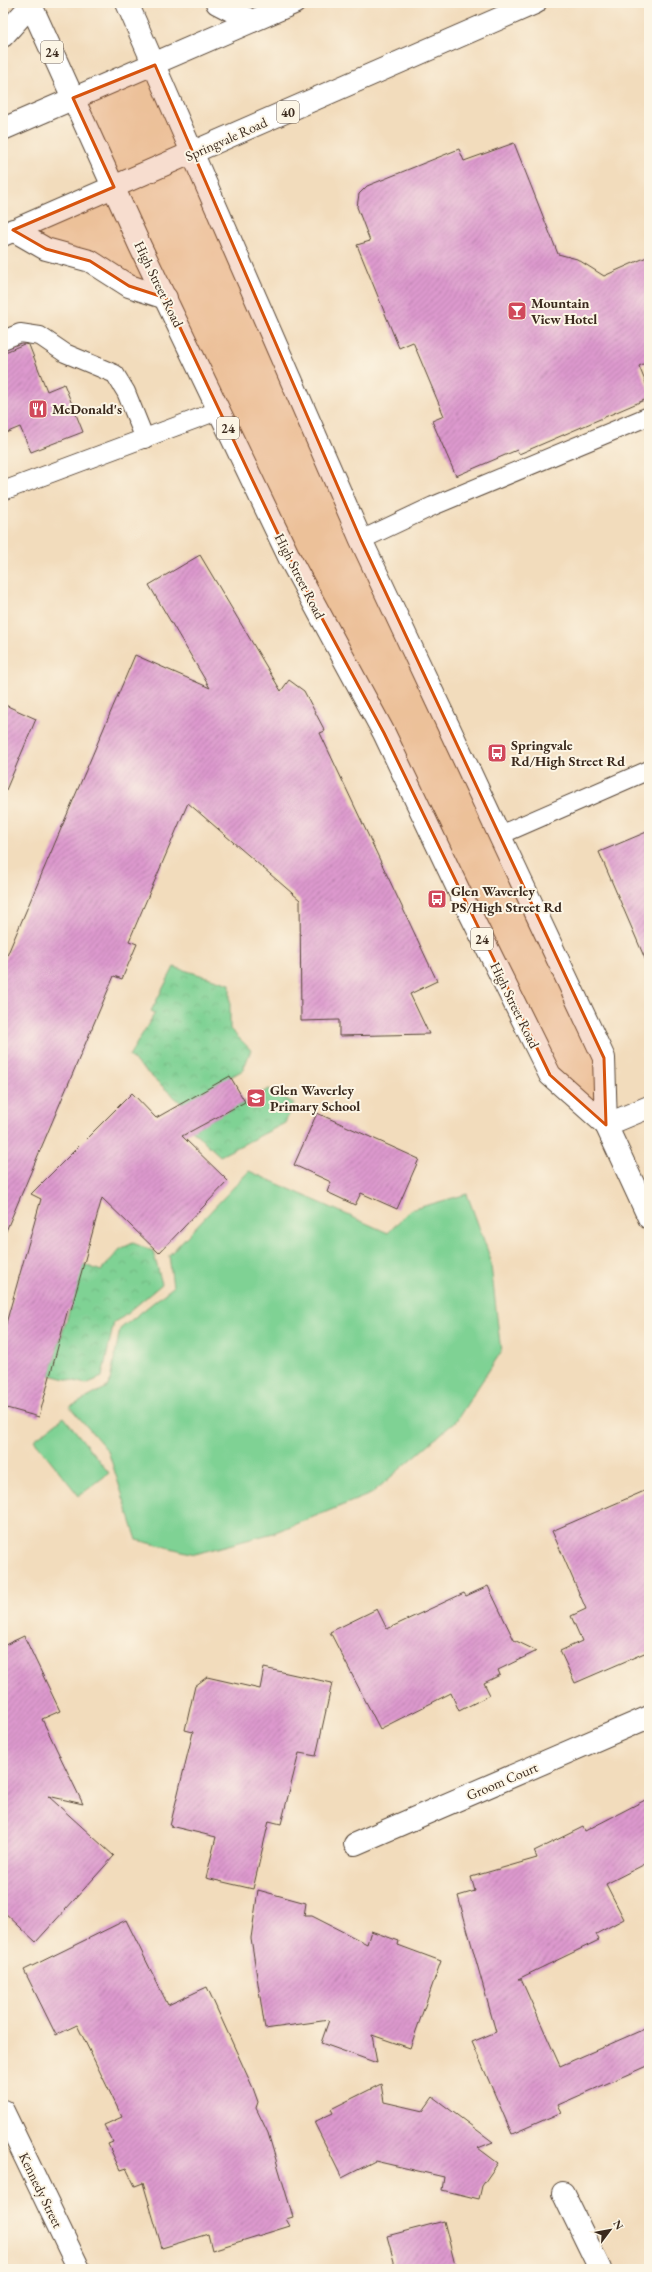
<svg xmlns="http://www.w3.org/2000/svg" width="652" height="2272" font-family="'EB Garamond',serif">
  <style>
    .grass { fill: #7fd294; stroke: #5d7e59 }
    .park { fill: url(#park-crowns); stroke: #5d7e59 }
    .building { fill: url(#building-hatch) }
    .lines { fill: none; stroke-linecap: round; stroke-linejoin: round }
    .lane-casing { stroke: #564536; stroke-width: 20 }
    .street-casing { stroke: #564536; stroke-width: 24 }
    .primary-casing { stroke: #564536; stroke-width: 24 }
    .highway-casing { stroke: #564536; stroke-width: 24 }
    .lane { stroke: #fff; stroke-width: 18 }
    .street { stroke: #fff; stroke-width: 22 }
    .primary { stroke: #fff; stroke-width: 22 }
    .highway { stroke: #fff; stroke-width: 22 }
    .marked { fill: #d7540e; fill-opacity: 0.2; stroke: #d7540e; stroke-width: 3; stroke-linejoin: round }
    .labels { text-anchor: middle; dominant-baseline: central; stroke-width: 4; stroke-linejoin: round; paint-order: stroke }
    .shield { fill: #fcf5e5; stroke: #75675a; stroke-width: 1 }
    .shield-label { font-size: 13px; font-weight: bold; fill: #3b2a1e }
    .street-label { font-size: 14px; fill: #3b2a1e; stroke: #fcf5e5 }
    .poi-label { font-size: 14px; font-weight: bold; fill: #3b2a1e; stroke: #fcf5e5; text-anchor: start }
  </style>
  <defs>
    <pattern id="park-crowns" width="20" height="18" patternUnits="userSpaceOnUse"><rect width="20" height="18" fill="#7fd294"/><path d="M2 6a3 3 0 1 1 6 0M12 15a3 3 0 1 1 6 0" fill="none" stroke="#6fb47f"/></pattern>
    <pattern id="building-hatch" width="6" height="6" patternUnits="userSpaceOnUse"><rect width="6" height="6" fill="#dd99ce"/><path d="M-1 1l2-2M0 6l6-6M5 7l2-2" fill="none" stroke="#b47da7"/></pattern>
  </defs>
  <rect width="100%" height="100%" fill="#fcf5e5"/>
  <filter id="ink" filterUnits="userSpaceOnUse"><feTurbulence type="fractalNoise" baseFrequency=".025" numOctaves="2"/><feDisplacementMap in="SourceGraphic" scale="8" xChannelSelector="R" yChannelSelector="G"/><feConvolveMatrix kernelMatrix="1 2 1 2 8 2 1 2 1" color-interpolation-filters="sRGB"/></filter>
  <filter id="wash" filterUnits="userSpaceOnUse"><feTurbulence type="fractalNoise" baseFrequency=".012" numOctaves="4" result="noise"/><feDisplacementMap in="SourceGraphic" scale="16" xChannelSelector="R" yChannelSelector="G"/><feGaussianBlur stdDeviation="0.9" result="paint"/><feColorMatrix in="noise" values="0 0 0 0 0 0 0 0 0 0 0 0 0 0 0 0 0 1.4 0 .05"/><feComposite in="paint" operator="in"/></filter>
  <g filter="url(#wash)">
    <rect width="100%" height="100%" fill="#f2dcbc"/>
    <g class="grass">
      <polygon points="249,1171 388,1233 410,1210 467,1194 490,1257 501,1352 456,1421 371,1494 273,1533 195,1554 137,1540 108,1451 70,1407 109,1386 120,1329 173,1287 169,1255"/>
      <polygon points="64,1417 109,1473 79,1496 34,1440"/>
    </g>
    <g class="park">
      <polygon points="174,967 230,984 230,1029 251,1050 243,1070 182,1104 129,1056 155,1013 151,1011"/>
      <polygon points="269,1089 294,1103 285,1123 220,1156 192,1130"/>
      <path d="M133,1243L153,1251L162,1284L123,1317L114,1322L102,1377L86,1384L50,1375C60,1337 73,1302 83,1264L101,1271L120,1249Z"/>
    </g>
    <g id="blocks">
      <g class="building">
        <polygon points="514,143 558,254 577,259 604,276 649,256 649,361 639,366 649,391 649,398 519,454 517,450 456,476 432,421 444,416 413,342 399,348 357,245 370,241 357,207 359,194 367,186 459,149 464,161"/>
        <polygon points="24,344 29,345 47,391 64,384 83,432 31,452 20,427 3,434 3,353"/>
        <polygon points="200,555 281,691 289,680 304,691 325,731 320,733 437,981 410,994 429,1034 339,1036 339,1020 301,1021 300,900 188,803 129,941 137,944 122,979 114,976 3,1238 3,965 135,655 210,688 149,585"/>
        <polygon points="3,704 36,719 3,797"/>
        <polygon points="649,831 649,968 599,852"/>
        <polygon points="230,1076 245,1102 182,1136 228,1181 159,1253 102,1198 71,1310 68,1309 39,1417 3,1407 3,1334 41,1199 31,1194 132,1093 156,1118"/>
        <polygon points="317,1113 419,1159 397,1209 361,1193 355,1205 327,1192 331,1182 294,1165"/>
        <polygon points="649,1489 649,1651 575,1683 560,1651 582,1641 571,1616 586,1609 552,1531"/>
        <polygon points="488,1586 514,1640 537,1651 498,1670 500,1675 484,1683 490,1695 459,1711 451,1693 380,1729 330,1632 377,1609 387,1629 464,1593 466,1596"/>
        <polygon points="24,1636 60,1711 42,1719 83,1804 48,1796 114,1856 36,1942 3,1911 3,1646"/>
        <polygon points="264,1668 332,1683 316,1756 299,1753 281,1824 269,1821 253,1889 206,1878 216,1837 170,1826 193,1732 185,1730 195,1686 207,1677 260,1689"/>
        <polygon points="649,1798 649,1862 606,1884 624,1919 596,1934 599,1940 518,1979 521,1979 560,2066 649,2027 649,2065 558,2105 562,2112 512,2134 472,2042 496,2032 458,1896 475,1891 471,1877 537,1858 534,1851 583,1827 585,1831"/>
        <polygon points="258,1890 306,1903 304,1916 312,1916 367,1944 371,1931 399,1941 398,1945 441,1961 410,2048 372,2035 377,2063 321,2043 329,2020 265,2029 251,1938"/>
        <polygon points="126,1920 168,2005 207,1987 253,2088 258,2102 256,2108 268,2133 293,2217 286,2219 290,2226 212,2250 208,2234 162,2248 143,2183 135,2186 126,2168 120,2170 108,2144 113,2142 104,2125 122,2117 77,2025 56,2035 24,1970"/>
        <polygon points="381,2084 384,2102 423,2111 433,2097 493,2142 478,2148 498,2163 482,2186 479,2199 442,2190 444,2177 375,2161 342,2178 314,2122 333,2113 331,2109"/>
        <polygon points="444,2221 456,2269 396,2269 387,2236"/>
      </g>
    </g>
  </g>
  <g filter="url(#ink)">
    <use href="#blocks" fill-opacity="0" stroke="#564536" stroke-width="1"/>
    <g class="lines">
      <defs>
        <g id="lane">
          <polyline points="3,340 20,333 40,336 65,353 115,374 126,392 145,439"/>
          <polyline points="3,491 220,410"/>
          <polyline points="361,540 433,506 649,416"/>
          <polyline points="500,835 649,770"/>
        </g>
        <g id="street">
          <polyline points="606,1125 649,1107"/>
          <polyline points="355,1844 649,1717"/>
          <polyline points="3,2111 79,2269"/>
          <polyline points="563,2193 600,2269"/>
        </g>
        <g id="primary">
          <polyline points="30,3 140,246 290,559 384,733 459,891 550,1075 606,1125"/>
          <polyline points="127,3 361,540 604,1058 606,1125 649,1218"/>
          <polyline points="217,3 252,21"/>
          <polyline points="3,36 31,5"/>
          <polyline points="13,230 46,249 90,261 129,286 166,298"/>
        </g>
        <g id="highway">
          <polyline points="3,129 294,3"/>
          <polyline points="3,235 535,3"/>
        </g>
      </defs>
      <use href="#lane" class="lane-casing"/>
      <use href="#street" class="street-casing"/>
      <use href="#primary" class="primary-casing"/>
      <use href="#highway" class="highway-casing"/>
      <use href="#lane" class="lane"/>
      <use href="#street" class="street"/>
      <use href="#primary" class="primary"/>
      <use href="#highway" class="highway"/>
    </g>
  </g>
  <path class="marked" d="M155,65L361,540L604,1058L606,1125L550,1075L384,733L290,559L166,298L129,286L90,261L46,249L13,230L114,187L73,98Z"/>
  <defs>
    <symbol id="bar-square" viewBox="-11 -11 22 22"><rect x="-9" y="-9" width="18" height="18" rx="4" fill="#d1495b" stroke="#fcf5e5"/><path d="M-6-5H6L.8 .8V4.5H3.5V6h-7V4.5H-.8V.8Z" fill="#fff"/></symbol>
    <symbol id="restaurant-square" viewBox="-11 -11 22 22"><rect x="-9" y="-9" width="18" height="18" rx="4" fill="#d1495b" stroke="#fcf5e5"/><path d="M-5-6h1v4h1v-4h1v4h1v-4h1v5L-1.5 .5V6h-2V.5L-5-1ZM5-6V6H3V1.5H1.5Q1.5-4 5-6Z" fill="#fff"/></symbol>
    <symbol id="bus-square" viewBox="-11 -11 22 22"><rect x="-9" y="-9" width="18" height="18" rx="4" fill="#d1495b" stroke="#fcf5e5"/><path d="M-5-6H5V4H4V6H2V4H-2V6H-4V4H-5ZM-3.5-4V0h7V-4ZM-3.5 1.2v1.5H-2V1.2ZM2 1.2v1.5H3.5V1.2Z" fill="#fff"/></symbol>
    <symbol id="school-square" viewBox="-11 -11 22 22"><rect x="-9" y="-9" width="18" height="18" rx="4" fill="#d1495b" stroke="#fcf5e5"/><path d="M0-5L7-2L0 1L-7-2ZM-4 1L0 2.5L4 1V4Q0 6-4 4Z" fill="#fff"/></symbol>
  </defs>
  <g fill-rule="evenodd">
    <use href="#bar-square" x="506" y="300" width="22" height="22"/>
    <use href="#restaurant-square" x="27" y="398" width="22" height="22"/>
    <use href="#bus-square" x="486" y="742" width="22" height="22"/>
    <use href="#bus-square" x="426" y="888" width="22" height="22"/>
    <use href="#school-square" x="245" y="1087" width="22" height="22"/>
  </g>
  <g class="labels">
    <g class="shield">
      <rect x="41" y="41" width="22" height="22" rx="3"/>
      <rect x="277" y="101" width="22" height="22" rx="3"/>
      <rect x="217" y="417" width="22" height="22" rx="3"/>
      <rect x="471" y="928" width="22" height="22" rx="3"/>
    </g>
    <g class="shield-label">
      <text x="52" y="52">24</text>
      <text x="288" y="112">40</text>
      <text x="228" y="428">24</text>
      <text x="482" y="939">24</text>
    </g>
    <g class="street-label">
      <text transform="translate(226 139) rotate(-24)">Springvale Road</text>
      <text transform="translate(159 284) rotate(64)">High Street Road</text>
      <text transform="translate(300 576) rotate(63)">High Street Road</text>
      <text transform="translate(515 1005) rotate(64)">High Street Road</text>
      <text transform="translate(502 1781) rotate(-23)">Groom Court</text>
      <text transform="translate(41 2190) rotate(64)">Kennedy Street</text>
    </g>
    <g class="poi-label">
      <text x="531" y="303">Mountain<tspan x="531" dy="16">View Hotel</tspan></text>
      <text x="52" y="409">McDonald's</text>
      <text x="511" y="745">Springvale<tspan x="511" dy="16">Rd/High Street Rd</tspan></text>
      <text x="451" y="891">Glen Waverley<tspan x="451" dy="16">PS/High Street Rd</tspan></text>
      <text x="270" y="1090">Glen Waverley<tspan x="270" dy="16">Primary School</tspan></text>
    </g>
  </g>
  <rect width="652" height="2272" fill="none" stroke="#fcf5e5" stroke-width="16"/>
  <g transform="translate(610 2230) rotate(58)" stroke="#fcf5e5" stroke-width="3" paint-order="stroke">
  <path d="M0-3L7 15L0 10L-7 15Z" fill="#3b2a1e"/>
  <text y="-6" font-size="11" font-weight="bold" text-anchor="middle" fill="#3b2a1e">N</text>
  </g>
</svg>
